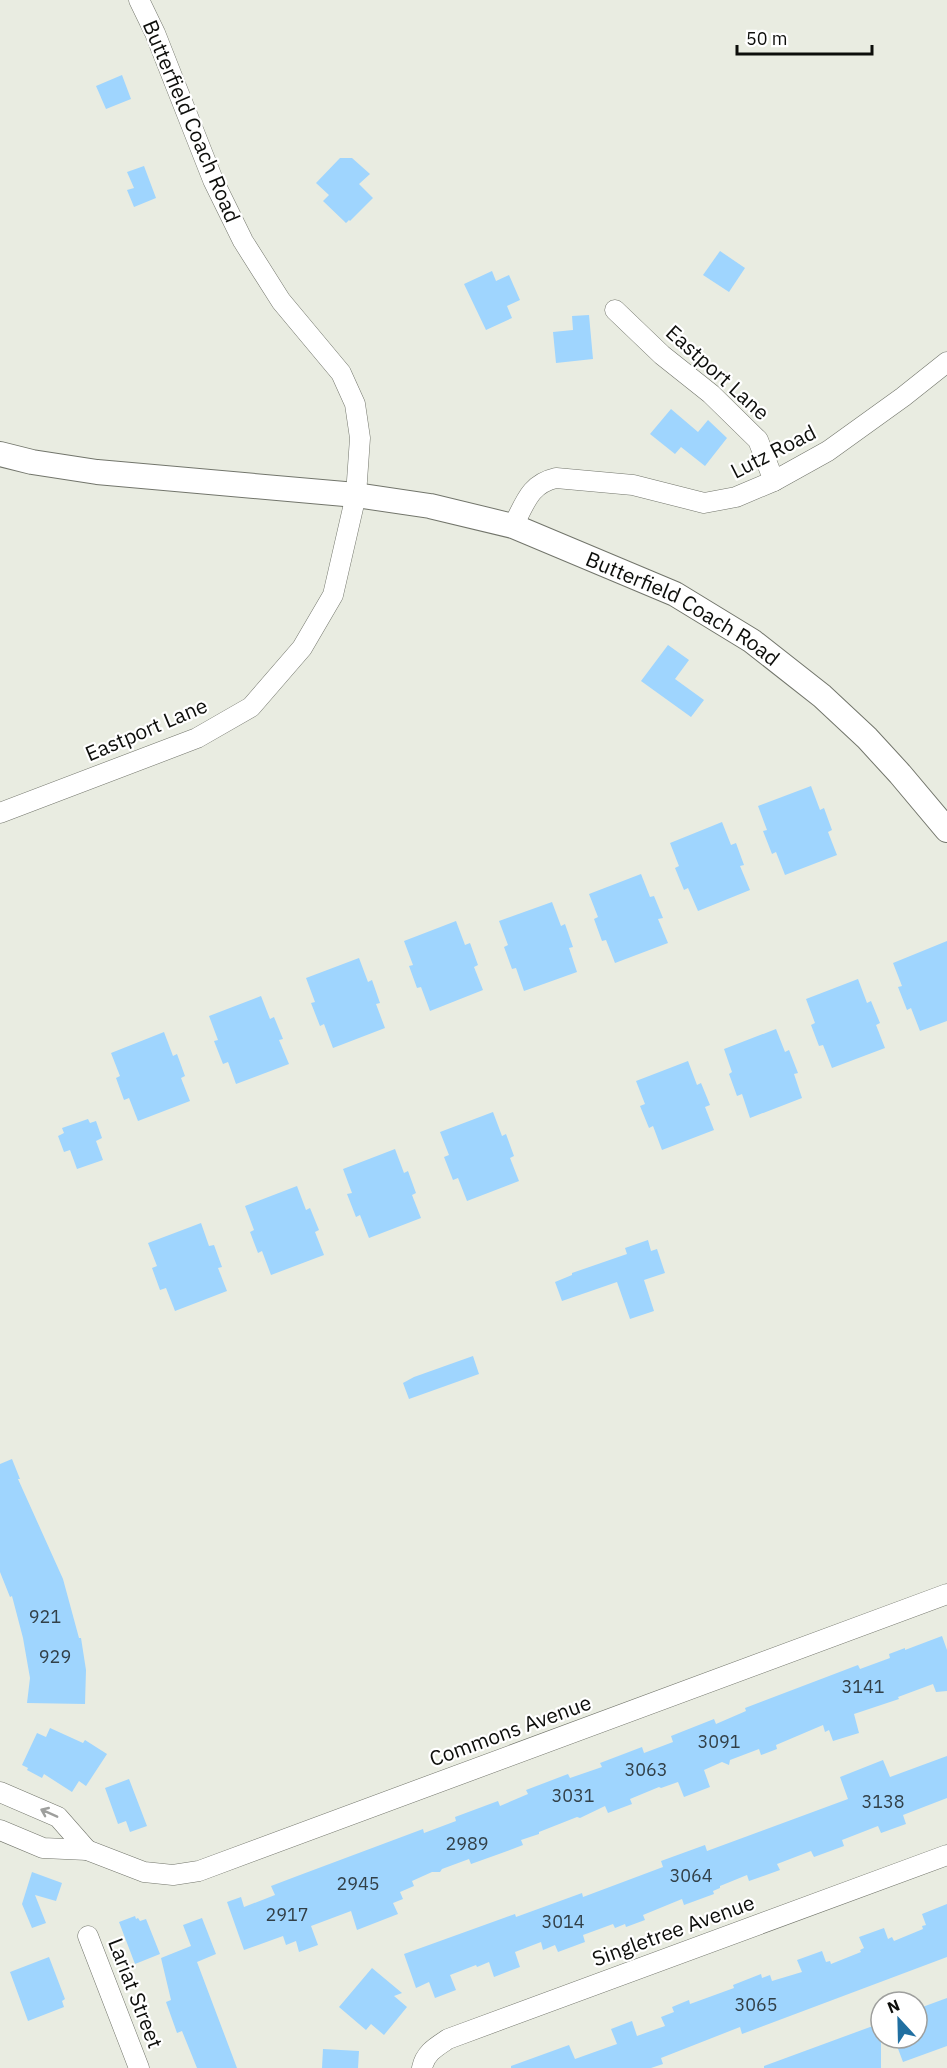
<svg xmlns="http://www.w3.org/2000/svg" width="947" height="2068" font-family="'IBM Plex Sans',sans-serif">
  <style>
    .building { fill: #9fd5fe }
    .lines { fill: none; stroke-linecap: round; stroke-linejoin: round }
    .minor-casing { stroke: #72756b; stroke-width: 21 }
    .major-casing { stroke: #72756b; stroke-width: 26 }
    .minor { stroke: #fff; stroke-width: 20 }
    .major { stroke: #fff; stroke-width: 24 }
    .oneway { stroke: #9e9f9d }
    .labels { text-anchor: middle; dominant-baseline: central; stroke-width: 4.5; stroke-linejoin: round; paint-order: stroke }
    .number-label { font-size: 18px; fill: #324048 }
    .street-label { font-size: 21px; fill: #0d0e0b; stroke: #fff }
  </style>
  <rect width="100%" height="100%" fill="#e9ece1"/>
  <g class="building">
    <polygon points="122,75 131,99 106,109 96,86"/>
    <polygon points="340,158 352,158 370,174 359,184 373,198 350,221 349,220 346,223 323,201 329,195 316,183"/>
    <polygon points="144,166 156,198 134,207 127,190 134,188 127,172"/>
    <polygon points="720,251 745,268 729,292 703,275"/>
    <polygon points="492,271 496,281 509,275 520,300 507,306 512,318 486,330 464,284"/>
    <polygon points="589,315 593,359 556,363 553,332 573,330 572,316"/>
    <polygon points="671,409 698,432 708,420 727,438 705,466 681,447 675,454 650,434"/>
    <polygon points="668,645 689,660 675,679 704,700 691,717 641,681"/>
    <polygon points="811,786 820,810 824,808 832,830 828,832 837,855 785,875 776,852 772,854 763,831 767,830 758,806"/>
    <polygon points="722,822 731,845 736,843 744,865 740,866 750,890 698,911 688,888 684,890 675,868 679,866 670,843"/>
    <polygon points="641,874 650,897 654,896 663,918 658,919 668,943 615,963 606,940 602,941 594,919 598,917 589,894"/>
    <polygon points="552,902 561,926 565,924 573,947 569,948 577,972 524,991 516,968 512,969 504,947 508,945 499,921"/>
    <polygon points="456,921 465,945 470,943 478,965 474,967 483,990 430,1011 421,987 417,988 409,966 413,965 404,941"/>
    <polygon points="947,941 947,1021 920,1031 911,1008 907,1010 898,987 902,986 893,963"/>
    <polygon points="359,958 368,982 372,980 380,1003 376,1004 385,1028 333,1048 324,1024 320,1026 311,1003 315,1002 306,978"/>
    <polygon points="858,979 867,1003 871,1001 880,1023 876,1025 885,1048 832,1068 823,1045 819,1046 811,1025 815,1023 806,999"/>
    <polygon points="261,996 270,1019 274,1017 283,1039 279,1040 289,1064 236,1084 228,1062 223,1064 214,1041 218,1040 209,1016"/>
    <polygon points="776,1029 785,1052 789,1050 798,1073 794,1074 802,1098 750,1118 742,1094 737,1096 729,1074 732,1072 724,1049"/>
    <polygon points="164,1032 173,1056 177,1054 185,1076 181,1078 190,1101 138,1121 129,1098 124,1100 116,1078 120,1076 111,1053"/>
    <polygon points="688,1061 697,1085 701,1083 710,1105 705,1107 714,1130 662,1150 653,1126 649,1128 640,1106 645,1104 636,1081"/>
    <polygon points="493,1112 502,1136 506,1134 514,1156 510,1158 519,1181 467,1201 458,1178 453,1180 444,1157 449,1155 440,1132"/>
    <polygon points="88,1119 90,1123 96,1121 102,1138 96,1141 103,1160 77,1169 70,1150 64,1152 58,1136 64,1133 62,1128"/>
    <polygon points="395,1149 404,1173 408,1171 416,1193 412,1195 421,1218 369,1238 360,1215 356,1217 347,1194 352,1193 343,1169"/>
    <polygon points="297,1186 306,1210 310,1208 319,1230 315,1232 324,1255 271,1275 262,1251 258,1253 250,1232 254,1230 245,1206"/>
    <polygon points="201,1223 209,1246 214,1245 222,1267 218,1268 227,1291 175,1311 166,1288 160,1290 152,1268 157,1266 148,1243"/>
    <polygon points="648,1240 651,1251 657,1249 665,1273 644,1280 654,1311 630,1319 617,1282 562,1301 555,1282 572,1275 572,1273 627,1254 625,1248"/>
    <polygon points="473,1356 479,1374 409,1399 403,1383 414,1377"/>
    <polygon points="12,1459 20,1479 18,1479 63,1579 79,1638 81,1638 86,1670 85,1704 27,1703 30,1678 23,1638 12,1596 10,1597 0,1572 0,1464"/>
    <polygon points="942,1636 947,1650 947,1691 936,1692 933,1684 898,1697 899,1699 854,1714 859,1733 833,1741 829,1730 825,1732 823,1725 776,1745 777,1749 761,1755 759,1749 730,1760 729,1765 722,1762 704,1770 710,1787 684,1797 678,1782 661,1788 659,1787 630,1799 632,1804 608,1813 605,1806 580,1818 577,1817 539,1832 539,1834 521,1840 523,1845 499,1854 471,1864 469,1859 442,1869 440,1872 432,1872 412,1881 414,1886 400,1892 403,1899 393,1903 398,1914 357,1930 351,1911 311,1926 318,1945 299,1952 296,1941 286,1945 283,1936 244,1950 227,1902 241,1897 244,1907 275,1895 271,1886 300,1875 423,1829 424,1833 456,1821 455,1817 498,1801 500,1806 528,1794 526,1790 568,1774 570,1778 602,1767 600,1763 642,1747 644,1753 673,1742 671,1736 714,1719 716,1724 746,1711 745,1708 858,1665 860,1669 890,1658 889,1654 905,1648 905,1650"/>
    <polygon points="50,1728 83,1743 85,1740 107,1754 86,1786 79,1781 72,1792 44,1774 42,1778 27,1770 28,1768 22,1765 37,1733 46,1737"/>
    <polygon points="947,1756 947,1798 903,1815 906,1824 881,1833 878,1826 842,1840 844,1846 814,1857 811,1851 777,1864 780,1870 749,1881 747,1875 720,1886 720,1888 713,1891 714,1894 684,1905 682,1899 643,1915 645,1920 626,1927 625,1924 615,1928 613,1924 583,1935 585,1942 558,1952 555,1945 543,1950 541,1942 515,1952 520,1967 494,1977 489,1962 477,1967 476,1965 450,1975 456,1990 435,1998 429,1982 416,1988 404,1954 515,1914 516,1917 582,1893 583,1897 663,1867 661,1861 705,1845 707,1851 848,1799 840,1777 883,1760 890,1777"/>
    <polygon points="129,1779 147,1826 130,1832 126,1821 118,1824 105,1788"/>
    <polygon points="32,1872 62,1883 56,1901 35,1895 46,1923 32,1928 22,1904"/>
    <polygon points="947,1904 947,1957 742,2034 740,2027 661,2058 663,2064 651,2068 511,2068 511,2066 569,2045 575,2059 617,2044 611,2029 632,2021 637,2036 665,2026 661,2017 674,2012 672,2007 689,2000 690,2004 734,1988 733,1985 761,1974 762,1978 770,1975 772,1981 802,1972 797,1960 822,1951 826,1962 830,1961 831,1964 861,1952 860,1950 864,1948 859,1937 884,1928 888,1939 892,1937 894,1941 923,1929 922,1926 926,1925 922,1914"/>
    <polygon points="135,1916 136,1919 138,1918 140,1921 146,1919 160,1954 135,1964 119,1922"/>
    <polygon points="202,1918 216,1954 197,1962 237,2068 197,2068 182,2031 177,2033 166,2002 171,2000 161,1958 191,1946 183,1925"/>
    <polygon points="49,1957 65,1999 62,2001 64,2007 28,2021 10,1972"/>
    <polygon points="372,1968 402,1993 394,1996 407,2007 384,2035 371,2024 366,2030 339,2007"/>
    <polygon points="947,1998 947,2046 903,2062 894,2038 917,2038 917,2009"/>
    <polygon points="881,2023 881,2068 764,2068 764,2066"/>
    <polygon points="323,2049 359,2051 358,2068 322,2068"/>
  </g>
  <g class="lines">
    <defs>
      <g id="minor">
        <polyline points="615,310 662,355 711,394 758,440 774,481"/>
        <path d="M513,526C525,504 529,484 556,478L633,485L704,503L736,497L774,481L828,451L903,397L947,362"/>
        <polyline points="0,813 197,738 251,707 302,648 333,595 356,495 360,438 355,404 341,373 281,301 243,241 213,180 155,33 139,0"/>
        <polyline points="0,1792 58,1817 87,1850"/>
        <polyline points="0,1830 43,1848 87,1850 144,1872 173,1875 199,1871 947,1594"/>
        <polyline points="88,1936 139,2068"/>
        <path d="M422,2068C425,2053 436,2047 448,2039L947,1855"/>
      </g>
      <g id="major">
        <path id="s1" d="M0,454L32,462L97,472L356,495L430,506L513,526L675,594L752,641L822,696L867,738L900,774L947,830"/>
      </g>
    </defs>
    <use href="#minor" class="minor-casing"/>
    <use href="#major" class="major-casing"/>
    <use href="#minor" class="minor"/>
    <use href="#major" class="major"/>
  </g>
  <defs><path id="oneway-shaft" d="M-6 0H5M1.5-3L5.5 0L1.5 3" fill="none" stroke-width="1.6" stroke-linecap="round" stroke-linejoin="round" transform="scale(1.5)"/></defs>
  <use class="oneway" href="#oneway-shaft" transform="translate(49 1813) rotate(-156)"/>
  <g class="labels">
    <g class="number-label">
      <text x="45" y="1616">921</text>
      <text x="55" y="1656">929</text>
      <text x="863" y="1686">3141</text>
      <text x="719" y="1741">3091</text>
      <text x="646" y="1769">3063</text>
      <text x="573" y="1795">3031</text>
      <text x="883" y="1801">3138</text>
      <text x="467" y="1843">2989</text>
      <text x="691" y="1875">3064</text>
      <text x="358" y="1883">2945</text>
      <text x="287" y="1914">2917</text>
      <text x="563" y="1921">3014</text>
      <text x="756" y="2004">3065</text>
    </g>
    <g class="street-label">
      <text transform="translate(192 121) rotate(67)">Butterfield Coach Road</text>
      <text transform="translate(718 372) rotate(42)">Eastport Lane</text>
      <text transform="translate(773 451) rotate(-27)">Lutz Road</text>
      <text stroke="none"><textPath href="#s1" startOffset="708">Butterfield Coach Road</textPath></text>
      <text transform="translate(146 729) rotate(-23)">Eastport Lane</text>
      <text transform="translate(510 1730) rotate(-20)">Commons Avenue</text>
      <text transform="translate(673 1930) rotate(-20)">Singletree Avenue</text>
      <text transform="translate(136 1993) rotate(69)">Lariat Street</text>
    </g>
  </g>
  <g transform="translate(899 2020) rotate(338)"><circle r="28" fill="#ffffff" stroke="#9e9f9d" stroke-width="1.5"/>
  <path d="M0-4.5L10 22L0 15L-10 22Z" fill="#206fa1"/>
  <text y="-9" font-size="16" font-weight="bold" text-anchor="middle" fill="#0d0e0b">N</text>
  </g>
  <path d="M737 45v9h135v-9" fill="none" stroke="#0d0e0b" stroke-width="3"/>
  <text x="746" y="45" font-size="18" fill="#0d0e0b" stroke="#ffffff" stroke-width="4.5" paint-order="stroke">50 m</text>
</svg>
